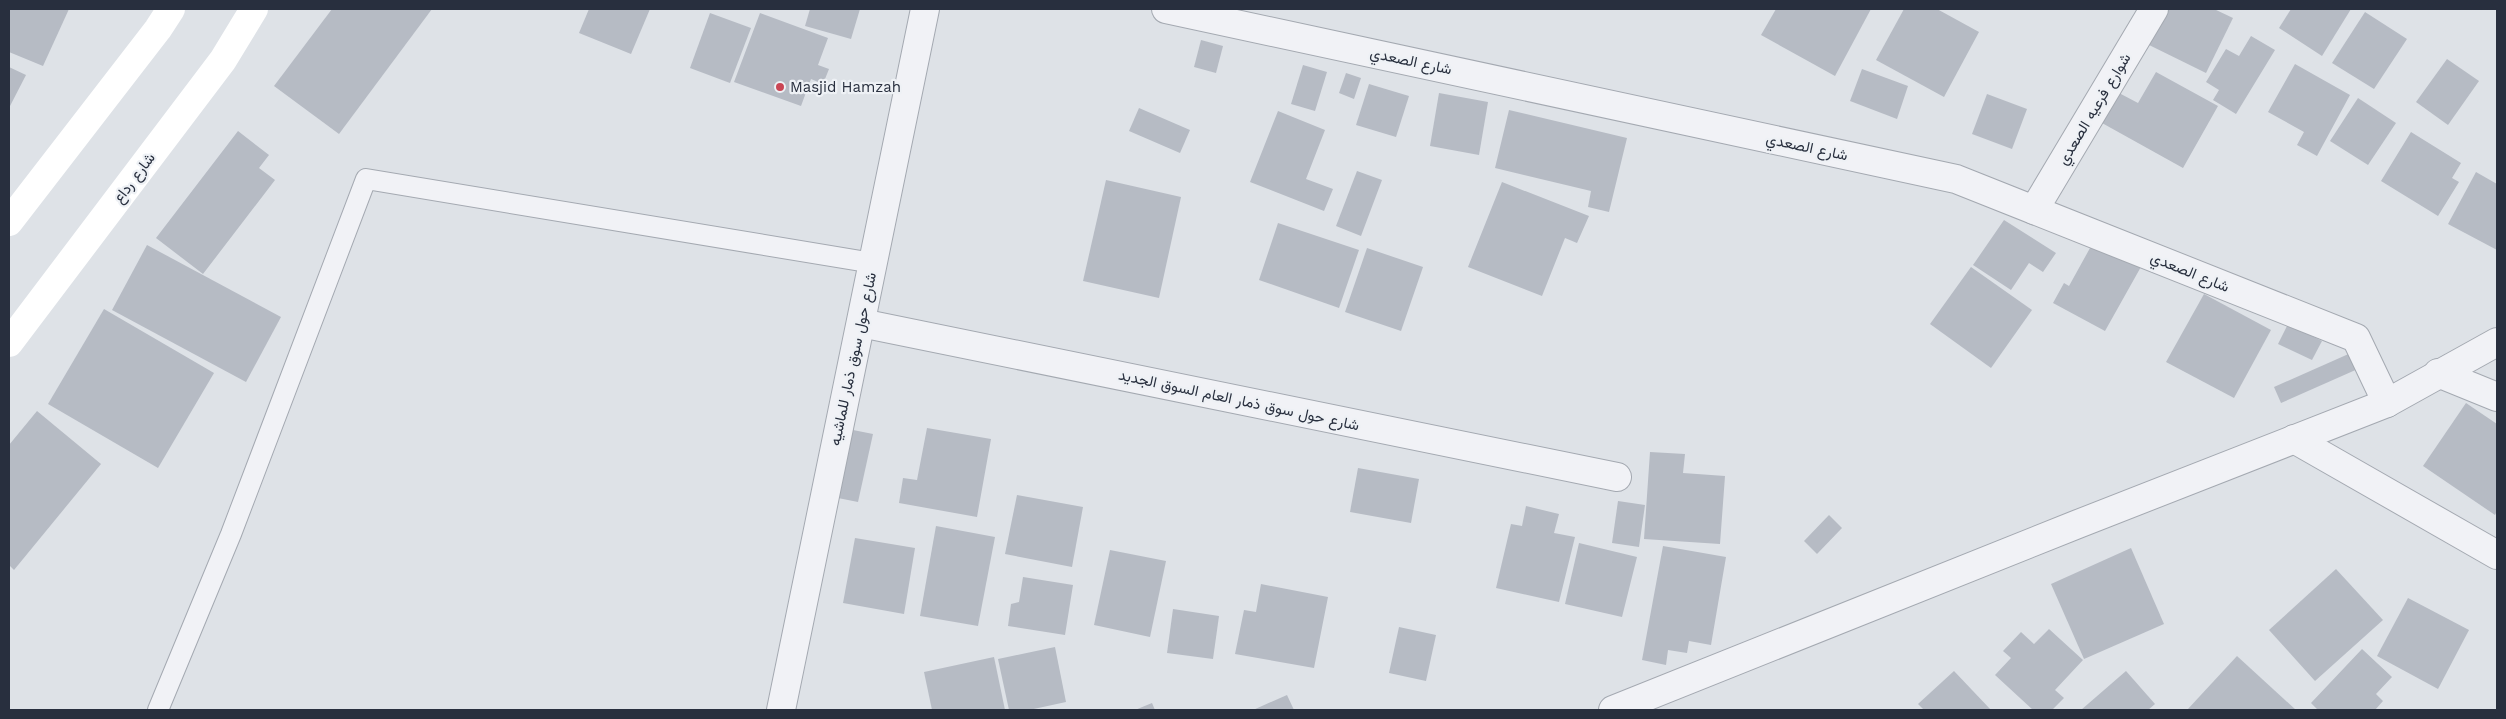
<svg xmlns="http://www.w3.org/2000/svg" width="2506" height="719" font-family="'Work Sans',Vazirmatn,sans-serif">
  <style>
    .building { fill: #b6bbc4 }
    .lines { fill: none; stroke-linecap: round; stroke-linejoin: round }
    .service-casing { stroke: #a4a9b1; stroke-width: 22 }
    .minor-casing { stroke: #a4a9b1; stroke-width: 30 }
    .service { stroke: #f1f2f6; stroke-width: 20 }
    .minor { stroke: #f1f2f6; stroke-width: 28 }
    .secondary { stroke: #fff; stroke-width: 28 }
    .poi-dot { fill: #ca4655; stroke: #eef1f5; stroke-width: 2 }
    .labels { text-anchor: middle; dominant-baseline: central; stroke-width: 4.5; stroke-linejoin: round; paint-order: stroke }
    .street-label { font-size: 15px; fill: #282f3e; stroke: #eef1f5 }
    .poi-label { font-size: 15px; fill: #282f3e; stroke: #eef1f5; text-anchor: start }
  </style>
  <rect width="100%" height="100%" fill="#dee2e7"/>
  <g class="building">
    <polygon points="9,9 69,9 43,66 9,52"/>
    <polygon points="332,9 432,9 339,134 274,86"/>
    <polygon points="589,9 650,9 631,54 579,33"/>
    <polygon points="810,9 860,9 851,39 805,26"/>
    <polygon points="1776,9 1871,9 1835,76 1761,35"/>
    <polygon points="1904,9 1937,9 1979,32 1944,97 1876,60"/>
    <polygon points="2162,9 2214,9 2233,18 2206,73 2145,43"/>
    <polygon points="2291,9 2351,9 2322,56 2279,28"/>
    <polygon points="2365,12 2407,39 2374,89 2332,63"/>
    <polygon points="710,13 751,28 730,83 690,68"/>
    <polygon points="760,13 828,38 818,65 829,69 823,84 811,79 801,106 734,82"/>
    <polygon points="2251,36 2275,50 2236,114 2213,100 2219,90 2206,82 2226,49 2239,56"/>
    <polygon points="1201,40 1223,46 1216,73 1194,67"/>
    <polygon points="2447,59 2479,81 2448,125 2416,102"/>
    <polygon points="2295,64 2350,95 2317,156 2297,145 2304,132 2268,112"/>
    <polygon points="1303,65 1327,72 1315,111 1291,104"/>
    <polygon points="9,67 26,75 9,108"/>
    <polygon points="1862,69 1908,86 1897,119 1850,101"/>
    <polygon points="2156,72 2218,106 2183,168 2102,123 2119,93 2138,103"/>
    <polygon points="1346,73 1361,78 1354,99 1339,93"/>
    <polygon points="1369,84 1409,96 1396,137 1356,125"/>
    <polygon points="1439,93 1488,102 1479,155 1430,146"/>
    <polygon points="1987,94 2027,109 2012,149 1972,134"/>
    <polygon points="2358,98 2396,123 2368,165 2330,141"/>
    <polygon points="1139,108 1190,130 1180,153 1129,131"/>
    <polygon points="1509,110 1627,138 1609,212 1588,207 1591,191 1495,168"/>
    <polygon points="1278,111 1325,130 1306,179 1333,189 1324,211 1250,182"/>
    <polygon points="238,131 269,155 259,168 275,180 203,274 156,238"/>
    <polygon points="2411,132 2461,163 2452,178 2459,182 2438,216 2381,181"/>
    <polygon points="1357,171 1382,180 1361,236 1336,226"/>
    <polygon points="2476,172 2497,184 2497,250 2448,224"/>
    <polygon points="1106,180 1181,197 1159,298 1083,281"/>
    <polygon points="1502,182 1589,216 1577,243 1565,238 1542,296 1468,267"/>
    <polygon points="2004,220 2056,253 2043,272 2029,263 2011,290 1973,265"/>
    <polygon points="1278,223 1359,250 1339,308 1259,280"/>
    <polygon points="2095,239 2142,265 2105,331 2053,303 2064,283 2069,286"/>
    <polygon points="147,245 281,317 246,382 112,310"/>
    <polygon points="1367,248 1423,267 1401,331 1345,312"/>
    <polygon points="1971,267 2032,310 1991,368 1930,324"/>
    <polygon points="2204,294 2271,330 2234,398 2166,362"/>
    <polygon points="104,309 214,373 158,468 48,404"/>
    <polygon points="2288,324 2322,341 2312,360 2278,344"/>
    <polygon points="2353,352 2360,368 2281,403 2274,387"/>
    <polygon points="2466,403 2497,424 2497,511 2495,515 2423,466"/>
    <polygon points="37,411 101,464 14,570 9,565 9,445"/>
    <polygon points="927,428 991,439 977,517 899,503 903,478 917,480"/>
    <polygon points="848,429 873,434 858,502 833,497"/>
    <polygon points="1650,452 1685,454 1683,473 1725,476 1720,544 1644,539"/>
    <polygon points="1358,468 1419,479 1411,523 1350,512"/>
    <polygon points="1017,495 1083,507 1072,567 1005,554"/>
    <polygon points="1618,501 1645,505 1639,547 1612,543"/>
    <polygon points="1526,506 1559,514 1554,533 1575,537 1559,602 1496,588 1511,524 1522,526"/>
    <polygon points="1829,515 1842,528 1817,554 1804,541"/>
    <polygon points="936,526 995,537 978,626 920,616"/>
    <polygon points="855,538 915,548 904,614 843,603"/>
    <polygon points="1579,543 1637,557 1622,617 1565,604"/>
    <polygon points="1663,546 1726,557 1711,645 1689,641 1687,653 1668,650 1666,665 1642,660"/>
    <polygon points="2131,548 2164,624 2084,659 2051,584"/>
    <polygon points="1110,550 1166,561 1150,637 1094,625"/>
    <polygon points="2336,569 2383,620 2315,681 2269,630"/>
    <polygon points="1023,577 1073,585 1065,635 1008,626 1011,604 1019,602"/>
    <polygon points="1261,584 1328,597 1314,668 1235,654 1244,610 1256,612"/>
    <polygon points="2408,598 2469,630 2438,689 2377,656"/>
    <polygon points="1173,609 1219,616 1213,659 1167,653"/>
    <polygon points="1399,627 1436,635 1426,681 1389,673"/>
    <polygon points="2049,629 2083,660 2055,690 2064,698 2052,710 2033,710 1995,675 2011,658 2003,651 2021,632 2034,644"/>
    <polygon points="1055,647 1066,702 1029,710 1009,710 998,659"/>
    <polygon points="2362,649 2392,677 2376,694 2383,701 2375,710 2318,710 2311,703"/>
    <polygon points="2237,656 2296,710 2187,710"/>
    <polygon points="994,657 1005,710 932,710 924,672"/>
    <polygon points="1954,671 1991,710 1924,710 1918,704"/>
    <polygon points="2126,671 2155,704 2148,710 2081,710"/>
    <polygon points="1287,695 1294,710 1253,710"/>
    <polygon points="1152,703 1155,710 1135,710"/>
  </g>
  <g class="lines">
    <defs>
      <polyline id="service" points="158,710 231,534 366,179 873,263"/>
      <g id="minor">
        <polyline points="1166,9 1956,179 2356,338 2387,403"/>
        <polyline points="2034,210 2154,9"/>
        <polyline points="861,323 1617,477"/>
        <polyline points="2438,373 2497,397"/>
        <polyline points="2294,439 2497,555"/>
        <polyline points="781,710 925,9"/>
        <polyline points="1613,710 2078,524 2387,403 2497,342"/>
      </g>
    </defs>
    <use href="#service" class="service-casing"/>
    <use href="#minor" class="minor-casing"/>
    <use href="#service" class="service"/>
    <use href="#minor" class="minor"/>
    <g class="secondary">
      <polyline points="9,222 158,29 171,9"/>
      <polyline points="9,343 223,60 254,9"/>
    </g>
  </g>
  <circle class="poi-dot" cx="780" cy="87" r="5"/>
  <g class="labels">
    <g class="street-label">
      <text transform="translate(1411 61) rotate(12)">شارع الصعدي</text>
      <text transform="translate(2094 109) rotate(-59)">شوارع فرعيه الصعدي</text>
      <text transform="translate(1807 147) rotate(12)">شارع الصعدي</text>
      <text transform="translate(134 178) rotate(-53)">شارع رداع</text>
      <text transform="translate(2190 272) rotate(22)">شارع الصعدي</text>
      <text transform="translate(853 359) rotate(-78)">شارع حول سوق ذمار للماشيه</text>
      <text transform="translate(1239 400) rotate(12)">شارع حول سوق ذمار العام السوق الجديد</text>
    </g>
    <g class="poi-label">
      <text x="790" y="87">Masjid Hamzah</text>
    </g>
  </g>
  <rect width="2506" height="719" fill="none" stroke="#282f3e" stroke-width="20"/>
</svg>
